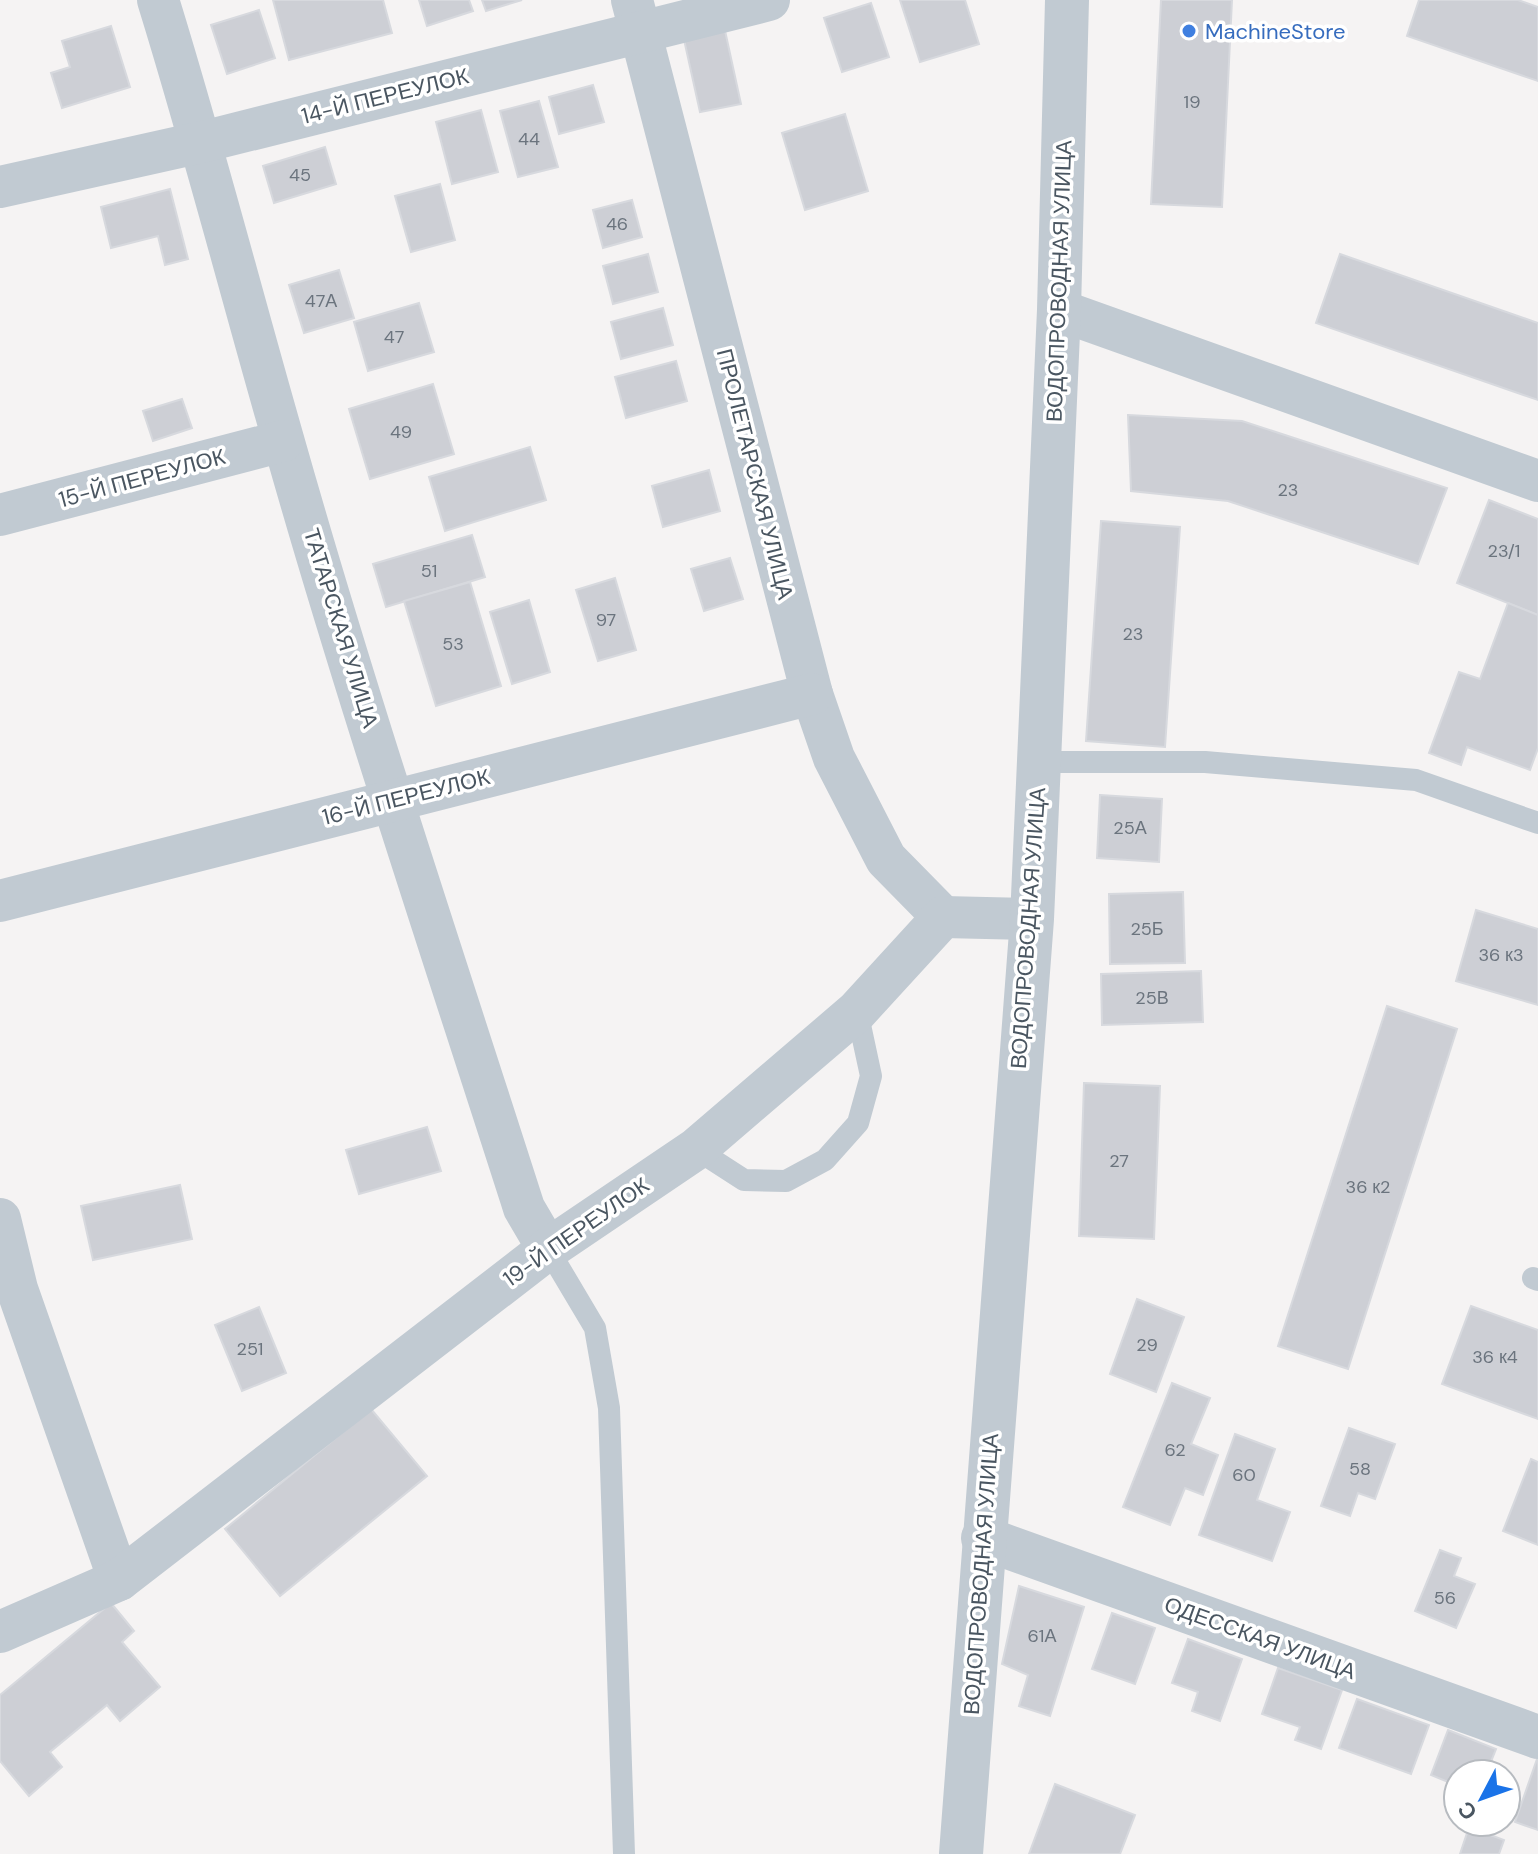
<svg xmlns="http://www.w3.org/2000/svg" width="1538" height="1854" font-family="'DM Sans',sans-serif">
  <style>
    .building { fill: #cdcfd5; stroke: #d7d9de; stroke-width: 2 }
    .lines { fill: none; stroke-linecap: round; stroke-linejoin: round }
    .service { stroke: #c1cad2; stroke-width: 22 }
    .minor { stroke: #c1cad2; stroke-width: 42 }
    .tertiary { stroke: #c1cad2; stroke-width: 44 }
    .shop-dot { fill: #3f7fe0; stroke: #fff; stroke-width: 3 }
    .labels { text-anchor: middle; dominant-baseline: central; stroke-width: 7; stroke-linejoin: round; paint-order: stroke }
    .number-label { font-size: 18px; fill: #6b747e }
    .shop-label { font-size: 22px; fill: #366cbe; stroke: #fff; text-anchor: start }
    .street-label { font-size: 22px; fill: #4a5661; stroke: #fff }
  </style>
  <rect width="100%" height="100%" fill="#f5f3f3"/>
  <g class="building">
    <polygon points="273,0 383,0 392,33 289,60"/>
    <polygon points="419,0 469,0 473,11 427,26"/>
    <polygon points="482,0 522,0 486,11"/>
    <polygon points="900,0 965,0 979,44 920,62"/>
    <polygon points="1161,0 1232,0 1222,207 1151,204"/>
    <polygon points="1419,0 1518,0 1538,7 1538,81 1407,36"/>
    <polygon points="871,3 889,57 842,72 824,18"/>
    <polygon points="259,10 275,58 227,74 211,25"/>
    <polygon points="111,26 130,87 62,108 51,73 70,67 62,41"/>
    <polygon points="724,26 741,104 700,112 683,35"/>
    <polygon points="593,85 604,122 559,134 549,97"/>
    <polygon points="539,101 558,167 518,177 500,111"/>
    <polygon points="481,110 498,172 452,184 436,122"/>
    <polygon points="845,114 868,191 805,210 782,133"/>
    <polygon points="325,147 336,184 274,203 263,166"/>
    <polygon points="440,184 455,240 411,252 395,196"/>
    <polygon points="170,189 188,259 165,265 158,236 111,248 101,207"/>
    <polygon points="632,200 642,237 603,248 593,210"/>
    <polygon points="648,254 658,292 613,304 603,266"/>
    <polygon points="1340,254 1538,323 1538,400 1316,323"/>
    <polygon points="339,270 354,318 304,333 289,285"/>
    <polygon points="419,303 434,352 368,371 354,322"/>
    <polygon points="663,308 673,345 621,359 611,322"/>
    <polygon points="676,361 687,401 626,418 615,377"/>
    <polygon points="433,384 454,454 370,479 349,409"/>
    <polygon points="182,399 192,428 153,441 143,411"/>
    <polygon points="1128,415 1242,421 1447,488 1418,564 1228,501 1131,491"/>
    <polygon points="530,447 546,500 445,531 429,477"/>
    <polygon points="709,470 720,511 663,527 652,486"/>
    <polygon points="1489,500 1538,519 1538,615 1457,583"/>
    <polygon points="1101,521 1180,527 1165,747 1086,741"/>
    <polygon points="472,535 485,577 386,607 373,564"/>
    <polygon points="730,558 743,599 704,611 691,569"/>
    <polygon points="615,578 636,650 598,661 576,590"/>
    <polygon points="470,582 501,686 436,706 404,601"/>
    <polygon points="529,600 550,672 512,684 490,612"/>
    <polygon points="1508,603 1538,615 1538,748 1530,770 1467,747 1461,765 1429,753 1459,672 1480,679"/>
    <polygon points="1100,795 1162,799 1159,862 1097,858"/>
    <polygon points="1183,892 1185,963 1110,964 1109,894"/>
    <polygon points="1476,910 1538,929 1538,1005 1456,981"/>
    <polygon points="1201,971 1203,1022 1102,1025 1101,974"/>
    <polygon points="1387,1006 1457,1029 1348,1369 1278,1346"/>
    <polygon points="1084,1083 1160,1086 1154,1239 1079,1236"/>
    <polygon points="427,1127 441,1171 359,1194 346,1150"/>
    <polygon points="180,1185 192,1239 93,1260 81,1206"/>
    <polygon points="1137,1299 1184,1317 1156,1392 1110,1374"/>
    <polygon points="1471,1306 1538,1330 1538,1419 1442,1384"/>
    <polygon points="259,1307 286,1373 242,1391 215,1325"/>
    <polygon points="1172,1383 1210,1398 1191,1444 1218,1455 1203,1495 1185,1488 1170,1525 1123,1507"/>
    <polygon points="371,1409 427,1476 280,1596 225,1529"/>
    <polygon points="1349,1428 1395,1444 1375,1499 1358,1493 1350,1516 1321,1506"/>
    <polygon points="1235,1434 1275,1449 1257,1500 1290,1512 1272,1561 1199,1535"/>
    <polygon points="1531,1459 1538,1462 1538,1545 1503,1531"/>
    <polygon points="1440,1550 1461,1558 1454,1576 1475,1584 1456,1628 1415,1611"/>
    <polygon points="1019,1586 1084,1607 1050,1716 1019,1706 1028,1675 1002,1664"/>
    <polygon points="111,1603 134,1631 122,1642 160,1687 120,1721 107,1705 50,1752 62,1767 29,1796 0,1761 0,1695"/>
    <polygon points="1112,1613 1155,1628 1135,1684 1092,1669"/>
    <polygon points="1188,1639 1242,1659 1220,1721 1192,1711 1198,1692 1172,1683"/>
    <polygon points="1278,1668 1342,1690 1321,1749 1295,1740 1300,1727 1262,1714"/>
    <polygon points="1357,1699 1429,1725 1411,1774 1339,1748"/>
    <polygon points="1448,1730 1496,1749 1486,1774 1458,1774 1458,1786 1431,1775"/>
    <polygon points="1537,1759 1538,1759 1538,1830 1515,1822"/>
    <polygon points="1055,1784 1135,1815 1120,1854 1029,1854"/>
    <polygon points="1469,1827 1504,1840 1499,1854 1460,1854"/>
  </g>
  <g class="lines">
    <g class="service">
      <polyline points="1039,762 1205,762 1416,780 1538,823"/>
      <polyline points="696,1149 744,1180 786,1181 825,1160 858,1123 871,1076 857,1011"/>
      <polyline points="548,1249 595,1328 609,1408 624,1854"/>
      <polyline points="1533,1278 1538,1280"/>
    </g>
    <g class="minor">
      <path d="M158,0C203,145 241,293 283,439C356,697 442,952 524,1208L548,1249"/>
      <polyline points="632,0 812,694 834,758 886,859 943,917"/>
      <polyline points="0,187 202,142 769,0"/>
      <polyline points="1059,310 1538,481"/>
      <polyline points="0,515 283,441"/>
      <polyline points="0,901 812,694"/>
      <polyline points="0,1219 17,1289 119,1580"/>
      <polyline points="0,1632 119,1580 548,1249 696,1149 857,1011 943,917 1032,919"/>
    </g>
    <g class="tertiary">
      <polyline points="983,1538 1538,1737"/>
      <polyline points="961,1854 1032,919 1059,310 1067,0"/>
    </g>
  </g>
  <circle class="shop-dot" cx="1189" cy="31" r="8"/>
  <g class="labels">
    <g class="number-label">
      <text x="1192" y="102">19</text>
      <text x="529" y="139">44</text>
      <text x="300" y="175">45</text>
      <text x="617" y="224">46</text>
      <text x="321" y="301">47А</text>
      <text x="394" y="337">47</text>
      <text x="401" y="432">49</text>
      <text x="1288" y="490">23</text>
      <text x="1504" y="551">23/1</text>
      <text x="429" y="571">51</text>
      <text x="606" y="620">97</text>
      <text x="1133" y="634">23</text>
      <text x="453" y="644">53</text>
      <text x="1130" y="828">25А</text>
      <text x="1147" y="929">25Б</text>
      <text x="1501" y="955">36 к3</text>
      <text x="1152" y="998">25В</text>
      <text x="1119" y="1161">27</text>
      <text x="1368" y="1187">36 к2</text>
      <text x="1147" y="1345">29</text>
      <text x="250" y="1349">251</text>
      <text x="1495" y="1357">36 к4</text>
      <text x="1175" y="1450">62</text>
      <text x="1360" y="1469">58</text>
      <text x="1244" y="1475">60</text>
      <text x="1445" y="1598">56</text>
      <text x="1042" y="1636">61А</text>
    </g>
    <g class="shop-label">
      <text x="1205" y="31">MachineStore</text>
    </g>
    <g class="street-label">
      <text transform="translate(385 96) rotate(-14)">14-Й ПЕРЕУЛОК</text>
      <text transform="translate(1059 281) rotate(-88)">ВОДОПРОВОДНАЯ УЛИЦА</text>
      <text transform="translate(755 474) rotate(76)">ПРОЛЕТАРСКАЯ УЛИЦА</text>
      <text transform="translate(142 478) rotate(-15)">15-Й ПЕРЕУЛОК</text>
      <text transform="translate(341 628) rotate(73)">ТАТАРСКАЯ УЛИЦА</text>
      <text transform="translate(406 797) rotate(-14)">16-Й ПЕРЕУЛОК</text>
      <text transform="translate(1028 928) rotate(-86)">ВОДОПРОВОДНАЯ УЛИЦА</text>
      <text transform="translate(576 1232) rotate(-35)">19-Й ПЕРЕУЛОК</text>
      <text transform="translate(981 1574) rotate(-86)">ВОДОПРОВОДНАЯ УЛИЦА</text>
      <text transform="translate(1260 1638) rotate(20)">ОДЕССКАЯ УЛИЦА</text>
    </g>
  </g>
  <g transform="translate(1482 1798) rotate(229)"><circle r="38" fill="#ffffff" stroke="#b7bbc0" stroke-width="2"/>
  <path d="M0-6L14 30L0 20L-14 30Z" fill="#1a73e8"/>
  <text y="-12" font-size="22" font-weight="bold" text-anchor="middle" fill="#4a5661">С</text>
  </g>
</svg>
